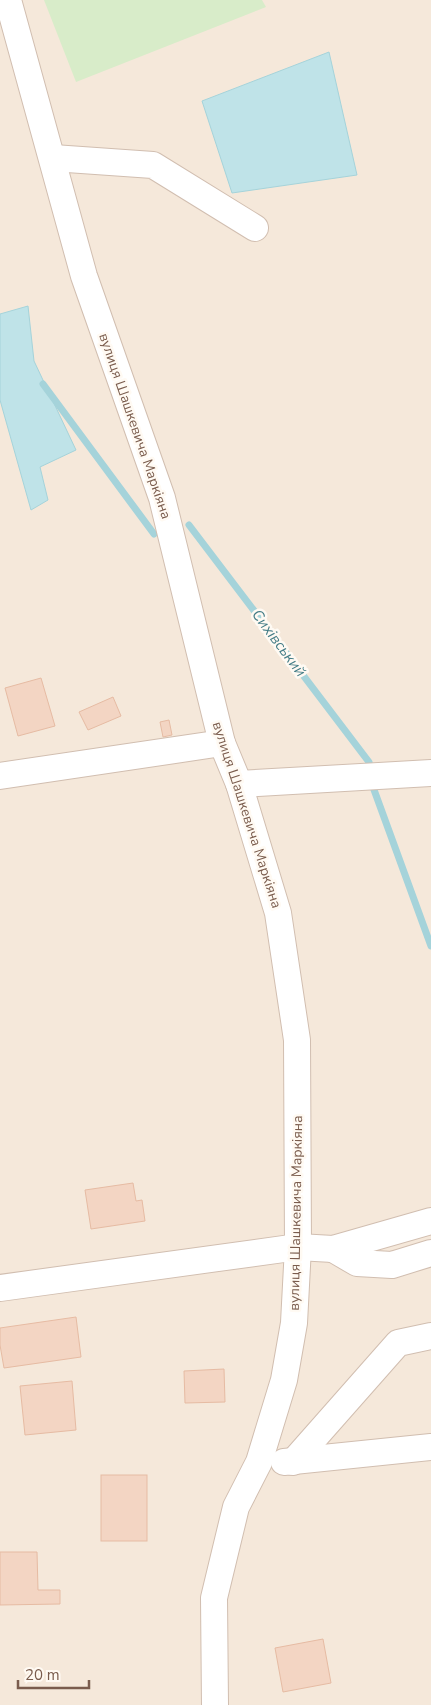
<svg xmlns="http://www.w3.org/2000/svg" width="431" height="1705" font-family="'Nunito Sans',sans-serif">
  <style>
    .residential { fill: #f5e8da }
    .green { fill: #d8ecc9 }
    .water { fill: #bfe3e8; stroke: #a5d3da }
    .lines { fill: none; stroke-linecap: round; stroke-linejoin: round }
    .stream { stroke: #a5d3da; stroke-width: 7 }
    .building { fill: #f3d5c3; stroke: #e6bba3 }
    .minor-casing { stroke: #d1beb0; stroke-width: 28 }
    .minor { stroke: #fff; stroke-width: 26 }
    .labels { text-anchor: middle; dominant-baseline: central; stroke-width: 5; stroke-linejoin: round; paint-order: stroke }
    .street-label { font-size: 14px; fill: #7a5c4d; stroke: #fffaf3 }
    .water-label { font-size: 15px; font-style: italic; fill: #437c86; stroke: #fffaf3 }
  </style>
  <rect width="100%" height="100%" fill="#fdf6ec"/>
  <rect class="residential" x="0" y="0" width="431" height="1705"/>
  <polygon class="green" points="44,0 262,0 266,7 76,82"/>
  <g class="water">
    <polygon points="329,52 357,175 232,193 202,101"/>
    <polygon points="28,306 34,361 76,450 40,467 48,500 31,510 0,400 0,314"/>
  </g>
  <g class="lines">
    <g class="stream">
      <polyline points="43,384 154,534"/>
      <polyline points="189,525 369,762"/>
      <polyline points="373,787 431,946"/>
    </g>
  </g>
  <g class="building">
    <polygon points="41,678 55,726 18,736 5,688"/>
    <polygon points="113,697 121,716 88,730 79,712"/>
    <polygon points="169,720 172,735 163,737 160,722"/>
    <polygon points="133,1183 136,1201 142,1200 145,1221 91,1229 85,1190"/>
    <polygon points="76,1317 81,1357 4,1368 0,1345 0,1328"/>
    <polygon points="224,1369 225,1402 185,1403 184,1371"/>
    <polygon points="72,1381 76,1430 25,1435 20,1386"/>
    <rect x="101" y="1475" width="46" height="66"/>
    <polygon points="0,1552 37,1552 38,1590 60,1590 60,1604 0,1605"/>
    <polygon points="323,1639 331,1683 283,1692 275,1648"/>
  </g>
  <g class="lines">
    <defs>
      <g id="minor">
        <polyline points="8,0 84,276 162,498 222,743 239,784 278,913 297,1040 298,1247 294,1323 284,1380 259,1462 236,1507 214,1598 215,1705"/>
        <polyline points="53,158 153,165 255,228"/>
        <polyline points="0,776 222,743"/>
        <polyline points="239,784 431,773"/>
        <polyline points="333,1249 357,1263 392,1265 431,1253"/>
        <polyline points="0,1288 298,1247 333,1249 431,1221"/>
        <polyline points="284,1462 431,1447"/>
        <polyline points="293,1462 398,1343 431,1336"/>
      </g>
    </defs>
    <use href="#minor" class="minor-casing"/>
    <use href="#minor" class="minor"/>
  </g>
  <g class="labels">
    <g class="street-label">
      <text transform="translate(135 426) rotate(71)">вулиця Шашкевича Маркіяна</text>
      <text transform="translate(247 815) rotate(72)">вулиця Шашкевича Маркіяна</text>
      <text transform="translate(296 1213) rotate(-89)">вулиця Шашкевича Маркіяна</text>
    </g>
    <g class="water-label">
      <text transform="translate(279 643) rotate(53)">Сихівський</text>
    </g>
  </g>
  <path d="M18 1680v8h71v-8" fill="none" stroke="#7a5c4d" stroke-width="2.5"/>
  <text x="25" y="1680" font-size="15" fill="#7a5c4d" stroke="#fffaf3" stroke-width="4" paint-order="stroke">20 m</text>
</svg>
